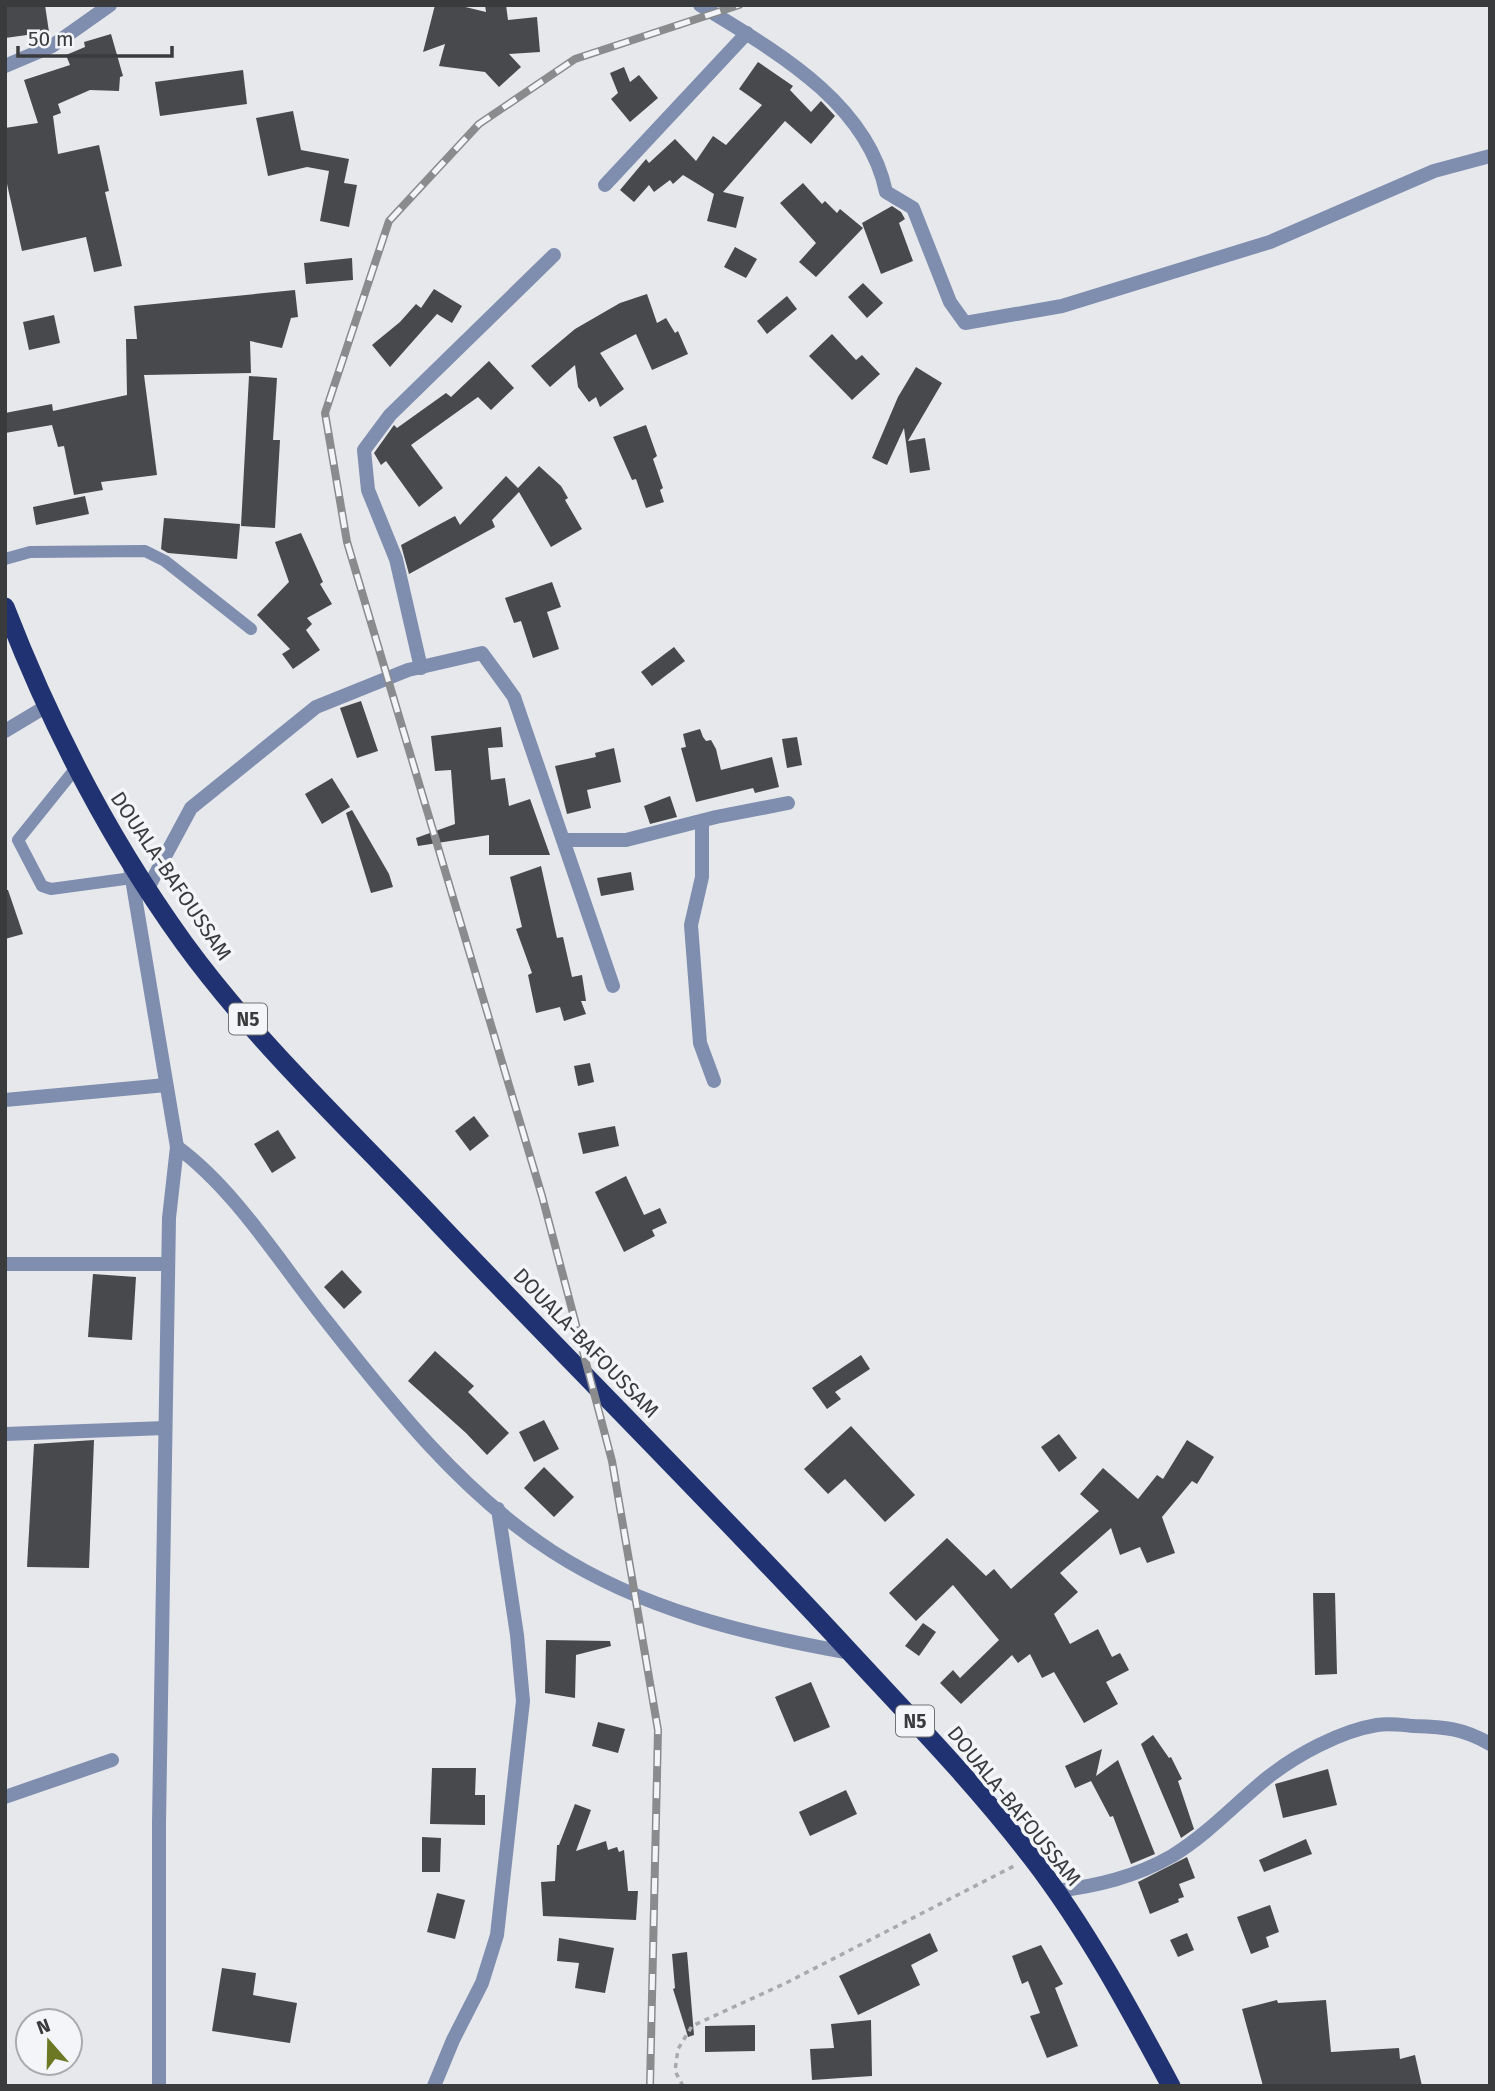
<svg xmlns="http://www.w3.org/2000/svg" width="1495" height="2091" font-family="'Fira Sans',sans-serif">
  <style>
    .building { fill: #48494c }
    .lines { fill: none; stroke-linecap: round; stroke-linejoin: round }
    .path { stroke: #a7a9ab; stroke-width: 3.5; stroke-dasharray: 5 5; stroke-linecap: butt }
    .service { stroke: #7f8daf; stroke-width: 12 }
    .minor { stroke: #7f8daf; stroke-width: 14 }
    .trunk { stroke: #203271; stroke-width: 19 }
    .rail-casing { stroke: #898b8d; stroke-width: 8 }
    .rail { stroke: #f3f5f8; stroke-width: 5; stroke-dasharray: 16; stroke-linecap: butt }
    .labels { text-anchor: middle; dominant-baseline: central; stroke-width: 7; stroke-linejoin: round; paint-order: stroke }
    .shield { fill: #f3f5f8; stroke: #727374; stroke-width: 2 }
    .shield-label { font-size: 19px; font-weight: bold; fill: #3a3b3c }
    .street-label { font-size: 21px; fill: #3a3b3c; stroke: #f3f5f8 }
  </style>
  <rect width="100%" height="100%" fill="#e6e8eb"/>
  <g class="building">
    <polygon points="5,5 45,5 49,32 5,38"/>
    <polygon points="435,5 457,5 486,12 485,5 506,5 508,20 537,17 540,52 509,54 521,67 499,87 485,72 439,66 445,44 423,52"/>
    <polygon points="111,34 123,76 120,77 119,91 90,90 58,104 61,113 53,116 58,154 99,145 109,191 105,192 122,266 94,272 86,237 22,251 5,175 5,128 38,123 24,80 70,65 66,55 85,47 84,42"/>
    <polygon points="758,62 793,86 790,90 811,112 821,101 835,116 811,144 785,121 723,192 744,197 736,228 707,221 714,194 683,175 673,184 670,180 654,192 649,185 634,202 620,190 646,159 649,163 675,139 696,161 713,136 726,145 762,105 739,89"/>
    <polygon points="624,67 630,82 639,75 658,98 630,122 611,99 618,93 610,73"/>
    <polygon points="243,70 247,104 160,116 155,82"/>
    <polygon points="293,111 301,150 349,159 344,183 357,185 349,227 320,221 329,171 307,167 268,176 256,118"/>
    <polygon points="803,183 822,204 825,201 837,213 840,209 863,228 816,277 799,262 816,243 780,203"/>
    <polygon points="892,206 901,212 905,219 899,223 913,261 881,274 862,223"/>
    <polygon points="735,247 757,259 746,278 724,267"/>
    <polygon points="352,258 353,280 306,284 304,263"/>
    <polygon points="863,283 883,303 867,318 848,297"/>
    <polygon points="434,289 462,306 452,323 437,314 390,367 372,345 400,322 416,304 421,308"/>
    <polygon points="295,290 298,317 291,318 282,348 250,341 251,373 144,375 157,475 101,482 103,490 74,495 64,446 58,447 52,425 5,433 5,413 52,404 53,411 127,395 126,339 137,339 134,306"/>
    <polygon points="647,294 657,323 666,318 675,333 678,331 688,354 652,370 636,334 600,353 624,389 600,407 596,397 589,402 578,387 575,365 550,387 531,366 575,329 620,303"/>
    <polygon points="787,296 797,309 767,334 757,321"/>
    <polygon points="54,315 60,343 29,350 23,322"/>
    <polygon points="832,334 856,360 862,355 880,374 852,400 809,356"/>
    <polygon points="489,361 514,388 491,410 478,397 411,445 443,488 419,507 386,461 381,465 374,453 394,425 397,428 446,393 451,397"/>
    <polygon points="916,367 942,383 908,441 925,438 930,470 910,473 904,428 887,465 872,458 898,397"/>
    <polygon points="249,376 277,378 273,440 280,440 275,528 241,526"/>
    <polygon points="646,425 657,456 653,459 663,488 660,490 664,502 646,508 636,479 632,480 613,437"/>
    <polygon points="539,466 561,486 568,498 565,500 582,529 551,547 519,492 492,520 495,527 409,574 401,545 455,516 460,525 506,476 518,488"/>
    <polygon points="85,496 89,514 36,525 33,507"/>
    <polygon points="164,518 240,524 237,559 168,553 161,549"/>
    <polygon points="301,533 323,582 320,584 332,604 307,618 312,624 306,630 320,650 293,669 282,654 290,649 257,615 289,582 275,542"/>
    <polygon points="552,582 561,607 547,612 559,649 533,658 521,621 514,623 505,598"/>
    <polygon points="674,647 685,661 652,686 641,672"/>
    <polygon points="361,701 378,751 357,758 340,708"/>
    <polygon points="501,727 503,747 488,748 491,780 505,778 509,806 530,799 550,855 489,855 489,835 418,846 416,838 455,824 451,770 435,771 431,736"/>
    <polygon points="700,729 703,737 706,741 711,740 716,749 721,770 772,757 779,787 755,793 753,788 696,802 681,748 686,747 683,734"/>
    <polygon points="797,737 802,765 787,768 782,739"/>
    <polygon points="614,748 621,782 587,790 591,808 567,814 555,766 596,757 595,753"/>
    <polygon points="332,778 350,807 322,824 305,794"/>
    <polygon points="670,796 677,817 650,824 644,806"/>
    <polygon points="352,810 389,874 393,887 371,893 346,813"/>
    <polygon points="541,866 557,938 563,937 572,977 582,975 586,1001 581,1001 586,1014 564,1021 560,1007 536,1013 528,975 532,973 516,929 522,927 510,877"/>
    <polygon points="631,872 634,890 601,896 597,878"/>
    <polygon points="5,890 8,890 23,934 5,939"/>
    <polygon points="590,1063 594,1082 578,1086 574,1066"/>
    <polygon points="474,1116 489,1136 470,1151 455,1131"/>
    <polygon points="615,1126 619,1146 583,1154 578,1133"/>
    <polygon points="278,1130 296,1158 272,1173 254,1144"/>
    <polygon points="626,1176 644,1215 660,1208 667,1223 652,1230 655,1236 624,1252 595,1192"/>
    <polygon points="342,1270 362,1292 344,1309 324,1287"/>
    <polygon points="93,1274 136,1277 132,1340 88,1337"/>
    <polygon points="435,1351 474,1386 468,1392 509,1433 487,1455 466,1433 408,1381"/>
    <polygon points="861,1355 870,1369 835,1392 841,1399 827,1409 812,1388"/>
    <polygon points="544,1420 559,1449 534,1462 519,1432"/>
    <polygon points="851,1426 915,1495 885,1522 845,1479 828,1494 804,1469"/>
    <polygon points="1059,1434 1077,1458 1059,1472 1041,1447"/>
    <polygon points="94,1440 89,1568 27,1567 34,1444"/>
    <polygon points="1187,1440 1214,1457 1197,1484 1192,1481 1162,1517 1175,1553 1147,1563 1140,1547 1120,1555 1111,1528 1060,1573 1078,1592 1054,1614 1070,1644 1098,1629 1112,1657 1120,1653 1129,1670 1106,1682 1118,1704 1084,1723 1054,1672 1042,1678 1030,1654 1018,1663 1012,1655 961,1704 940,1683 953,1670 960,1678 999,1640 953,1585 916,1621 889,1593 947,1538 986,1576 994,1569 1011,1589 1099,1511 1080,1494 1103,1468 1138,1499 1157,1475 1163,1479"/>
    <polygon points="544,1467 574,1497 554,1517 524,1488"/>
    <polygon points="1313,1593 1335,1593 1337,1674 1315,1675"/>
    <polygon points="923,1623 936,1632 919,1656 905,1646"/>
    <polygon points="546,1640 610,1641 611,1646 576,1655 575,1698 545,1693"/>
    <polygon points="811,1682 830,1727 794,1742 775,1697"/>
    <polygon points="598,1722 625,1729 618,1753 592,1746"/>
    <polygon points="1153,1735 1169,1758 1171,1757 1182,1779 1178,1781 1194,1829 1181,1838 1141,1744"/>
    <polygon points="1102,1749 1096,1776 1118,1760 1155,1854 1131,1864 1113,1816 1110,1817 1091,1781 1075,1788 1065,1766"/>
    <polygon points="432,1768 476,1768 475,1795 485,1795 485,1825 430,1824"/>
    <polygon points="1328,1769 1337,1805 1283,1818 1275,1784"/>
    <polygon points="846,1790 857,1814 810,1836 799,1812"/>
    <polygon points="575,1804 591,1810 576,1851 606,1841 608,1850 617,1847 619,1852 624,1850 628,1891 638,1891 636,1920 543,1916 541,1882 555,1881 557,1845 559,1845"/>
    <polygon points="422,1837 441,1838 440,1872 422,1872"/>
    <polygon points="1306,1839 1312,1854 1264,1872 1259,1860"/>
    <polygon points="1187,1857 1195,1878 1179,1884 1184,1897 1178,1899 1179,1902 1150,1914 1138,1882"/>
    <polygon points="437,1893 465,1900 455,1939 427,1932"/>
    <polygon points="1270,1905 1279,1932 1266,1937 1269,1947 1251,1954 1237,1917"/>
    <polygon points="930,1933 938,1951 911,1965 920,1985 858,2015 839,1976"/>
    <polygon points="1187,1933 1194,1950 1178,1957 1170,1940"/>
    <polygon points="559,1938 614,1948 605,1993 575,1988 579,1963 557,1961"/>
    <polygon points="1041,1945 1063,1984 1055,1988 1078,2046 1047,2058 1030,2016 1040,2013 1028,1981 1022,1984 1012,1956"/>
    <polygon points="687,1952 694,2035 688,2037 673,1989 675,1988 672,1954"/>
    <polygon points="222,1968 256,1973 253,1995 297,2003 290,2043 212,2031"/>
    <polygon points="1277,2000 1278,2003 1326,2000 1331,2052 1399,2048 1400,2059 1415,2055 1422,2086 1263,2086 1242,2009"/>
    <polygon points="871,2020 872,2076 812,2080 810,2049 834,2048 831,2024"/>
    <polygon points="755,2025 755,2051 705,2052 705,2026"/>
  </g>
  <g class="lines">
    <polyline class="path" points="683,2086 675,2071 678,2049 692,2026 786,1983 1014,1866"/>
    <g class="service">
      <polyline points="5,559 30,552 145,551 165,561 251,629"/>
      <polyline points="76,768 18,840 42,886 51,889 132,878"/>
    </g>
    <g class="minor">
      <path d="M700,5C773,50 867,101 886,192L913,208L950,302L965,323L1062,306L1270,242L1434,171L1490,156"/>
      <polyline points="5,66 52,46 110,5"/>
      <polyline points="605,185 747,33"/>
      <polyline points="421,668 396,559 368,490 364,450 390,415 554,255"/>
      <polyline points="5,731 45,707"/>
      <polyline points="702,821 702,877 691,925 700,1043 714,1081"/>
      <polyline points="564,840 626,840 716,817 788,803"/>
      <polyline points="130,867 177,1147 169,1218 159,1822 159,2086"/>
      <polyline points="148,888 191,808 316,707 408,670 482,653 514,697 613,986"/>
      <polyline points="5,1100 166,1085"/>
      <path d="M177,1147C236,1190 282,1266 328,1323C394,1407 462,1493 553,1552C643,1610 748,1635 851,1653"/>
      <polyline points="5,1264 168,1264"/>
      <polyline points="5,1434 165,1428"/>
      <polyline points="5,1797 112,1760"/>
      <path d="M1056,1891C1097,1886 1135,1877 1172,1856C1208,1834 1235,1804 1267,1778C1296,1755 1340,1731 1377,1725C1389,1723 1402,1725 1414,1726C1444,1727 1463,1728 1490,1744"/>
      <polyline points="434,2086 453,2040 482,1983 497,1935 523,1701 517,1635 498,1509"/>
    </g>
    <path class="trunk" d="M5,607C51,726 109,839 184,943C258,1045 354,1133 440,1225C576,1368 716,1507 849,1651C912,1719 976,1785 1032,1858C1086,1928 1129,2008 1171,2086"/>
    <defs>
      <polyline id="rail" points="650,2086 658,1730 612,1461 542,1196 347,542 325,413 389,221 479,124 575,59 739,5"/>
    </defs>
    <use href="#rail" class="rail-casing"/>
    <use href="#rail" class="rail"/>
  </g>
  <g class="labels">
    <g class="shield">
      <rect x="229" y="1003.5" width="38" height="31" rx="5"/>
      <rect x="896" y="1705.5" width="38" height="31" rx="5"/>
    </g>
    <g class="shield-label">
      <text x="248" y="1019">N5</text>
      <text x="915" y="1721">N5</text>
    </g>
    <g class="street-label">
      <text transform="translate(171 876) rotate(56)">DOUALA-BAFOUSSAM</text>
      <text transform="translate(586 1343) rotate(46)">DOUALA-BAFOUSSAM</text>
      <text transform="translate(1014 1806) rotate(51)">DOUALA-BAFOUSSAM</text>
    </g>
  </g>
  <rect width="1495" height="2091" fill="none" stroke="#3a3b3c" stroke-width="14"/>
  <g transform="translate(49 2042) rotate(340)"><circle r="33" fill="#f3f5f8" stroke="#a9abad" stroke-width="2"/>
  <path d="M0-5L12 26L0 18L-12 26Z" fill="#6c7824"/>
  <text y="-10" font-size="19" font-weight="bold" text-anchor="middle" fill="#3a3b3c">N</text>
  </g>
  <path d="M18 46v10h154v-10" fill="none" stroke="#3a3b3c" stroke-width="3.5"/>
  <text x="28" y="46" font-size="21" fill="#3a3b3c" stroke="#f3f5f8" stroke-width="5" paint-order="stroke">50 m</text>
</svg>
